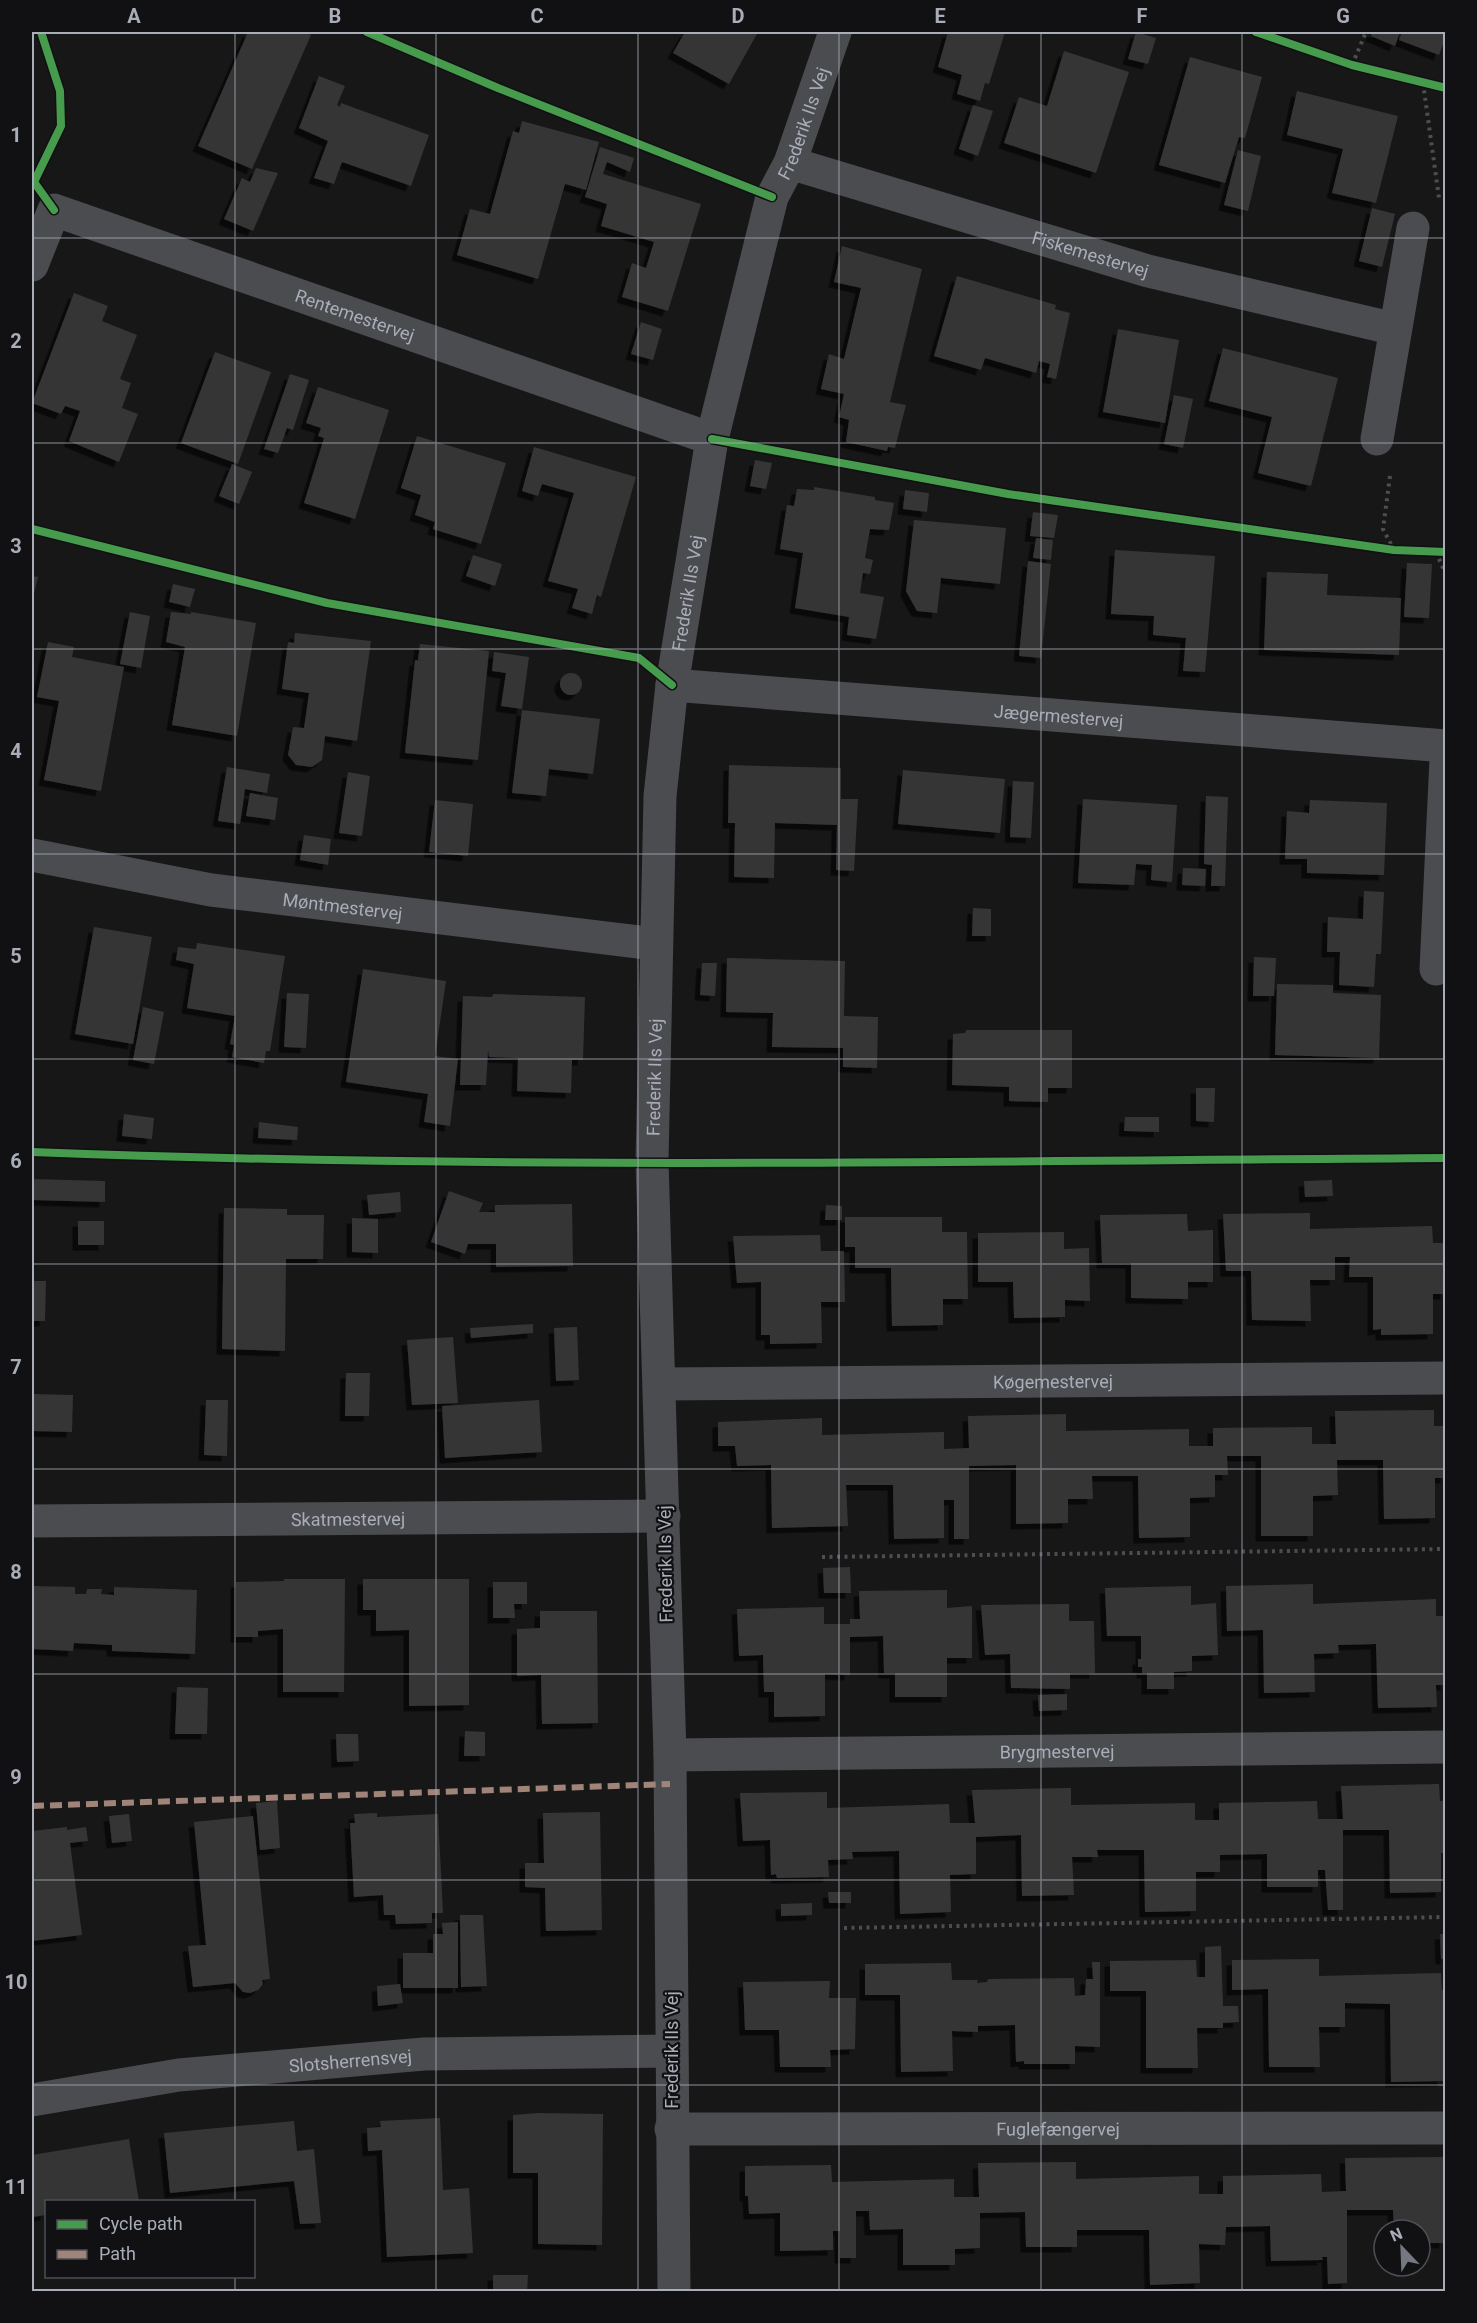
<svg xmlns="http://www.w3.org/2000/svg" width="1477" height="2323" font-family="Roboto,sans-serif">
  <style>
    .building { fill: #353536; filter: url(#shadow) }
    .lines { fill: none; stroke-linecap: round; stroke-linejoin: round }
    .path { stroke: #4d4e52; stroke-width: 4; stroke-dasharray: 3 4.5; stroke-linecap: butt }
    .street { stroke: #4b4c50; stroke-width: 33 }
    .quiet { stroke: #a18479; stroke-width: 6; stroke-dasharray: 12 6; stroke-linecap: butt }
    .cycleway-casing { stroke: #111113; stroke-width: 11 }
    .cycleway { stroke: #469c4c; stroke-width: 8 }
    .grid { fill: none; stroke: #a8adb8; stroke-width: 1.5; stroke-opacity: 0.55 }
    .labels { text-anchor: middle; dominant-baseline: central; stroke-width: 4.5; stroke-linejoin: round; paint-order: stroke }
    .street-label { font-size: 18px; fill: #a8adb8; stroke: #111113 }
    .neatline { fill: none; stroke: #a8adb8; stroke-width: 2 }
    .grid-label { font-size: 20px; text-anchor: middle; font-weight: bold; fill: #a8adb8 }
  </style>
  <defs>
    <filter id="shadow"><feDropShadow dx="-5.5" dy="5.5" stdDeviation="0" flood-color="#0009"/></filter>
  </defs>
  <rect width="100%" height="100%" fill="#171717"/>
  <g class="building">
    <polygon points="248,32 303,32 311,35 252,169 198,146"/>
    <polygon points="685,32 758,32 729,84 673,53"/>
    <polygon points="948,32 1005,32 989,84 985,83 980,101 957,94 962,75 938,67"/>
    <polygon points="1136,32 1156,38 1148,64 1128,59"/>
    <polygon points="1372,32 1400,32 1395,46 1371,36"/>
    <polygon points="1402,32 1446,32 1446,37 1439,55 1399,40"/>
    <polygon points="1064,51 1129,72 1096,173 1004,143 1019,97 1047,106"/>
    <polygon points="1190,57 1262,77 1245,138 1239,137 1225,183 1159,165"/>
    <polygon points="319,76 345,86 337,105 340,107 341,103 429,135 411,186 342,162 334,184 314,178 328,141 299,128"/>
    <polygon points="1297,91 1398,116 1376,203 1332,193 1343,149 1287,135"/>
    <polygon points="973,105 993,111 978,156 959,149"/>
    <polygon points="522,121 599,142 586,190 565,184 538,279 457,255 470,209 490,214 513,131 519,133"/>
    <polygon points="600,147 634,158 630,172 607,162 603,174 701,204 668,311 622,297 632,263 646,268 654,242 601,226 607,204 585,197"/>
    <polygon points="1238,150 1261,156 1248,211 1224,205"/>
    <polygon points="256,168 278,173 253,231 224,219 242,178 250,182"/>
    <polygon points="1372,208 1395,214 1382,267 1359,261"/>
    <polygon points="842,246 922,269 890,402 906,405 895,448 888,447 887,451 846,442 849,420 839,417 844,394 821,389 829,354 844,359 861,288 834,282"/>
    <polygon points="957,276 1056,305 1055,309 1070,313 1056,379 1047,377 1050,364 1039,361 1036,373 985,358 981,370 934,356"/>
    <polygon points="74,293 108,306 102,321 137,335 120,379 131,383 122,408 138,414 119,462 69,441 80,411 65,406 61,414 32,403"/>
    <polygon points="641,322 662,329 653,360 631,354"/>
    <polygon points="1118,329 1179,340 1165,423 1103,412"/>
    <polygon points="1223,348 1338,378 1311,486 1258,473 1272,417 1209,401"/>
    <polygon points="215,352 271,372 238,464 181,443"/>
    <polygon points="290,374 309,380 293,430 287,428 278,453 264,449"/>
    <polygon points="318,387 389,410 355,519 304,503 324,438 318,436 321,428 306,423"/>
    <polygon points="1174,395 1193,399 1183,448 1164,444"/>
    <polygon points="417,436 506,463 481,544 433,529 435,522 415,515 421,495 401,488"/>
    <polygon points="534,447 636,477 601,597 597,595 592,614 572,608 578,589 548,581 574,493 542,484 538,496 522,491"/>
    <polygon points="755,460 772,463 766,489 750,486"/>
    <polygon points="232,464 252,472 239,504 219,496"/>
    <polygon points="814,487 875,497 875,500 894,503 889,530 870,529 865,558 873,560 870,574 863,573 860,593 884,597 876,639 847,635 849,617 795,608 803,553 780,549 787,505 794,506 797,489 814,490"/>
    <polygon points="905,490 929,493 927,512 903,509"/>
    <polygon points="1033,512 1058,515 1054,538 1030,536"/>
    <polygon points="914,520 1006,528 1000,584 941,578 937,613 917,611 906,591"/>
    <polygon points="1036,538 1053,540 1051,560 1033,558"/>
    <polygon points="1115,550 1215,556 1205,672 1183,671 1186,638 1153,635 1154,616 1111,614"/>
    <polygon points="473,555 502,564 495,586 466,576"/>
    <polygon points="1028,561 1051,564 1041,658 1019,656"/>
    <polygon points="1407,563 1432,564 1429,618 1404,617"/>
    <polygon points="1267,572 1328,574 1327,595 1401,598 1399,655 1264,650"/>
    <polygon points="32,576 38,577 32,601"/>
    <polygon points="173,584 195,589 190,607 169,602"/>
    <polygon points="130,612 150,616 141,668 120,664"/>
    <polygon points="171,612 191,614 191,612 256,623 237,736 172,725 185,647 166,642"/>
    <polygon points="295,633 371,641 357,741 325,736 322,760 312,767 296,765 288,755 293,727 304,728 309,693 282,689 288,642 294,643"/>
    <polygon points="48,642 74,647 72,657 124,667 101,791 44,780 59,701 37,697"/>
    <polygon points="420,644 489,651 478,760 405,753 415,660 426,661 418,660"/>
    <polygon points="494,652 529,657 522,709 501,706 506,673 492,671"/>
    <circle cx="571" cy="684" r="11"/>
    <polygon points="522,710 600,719 593,774 549,769 546,796 512,793"/>
    <polygon points="729,765 841,768 841,799 858,799 854,871 836,870 837,825 775,823 774,878 734,877 735,823 728,823"/>
    <polygon points="227,767 270,774 267,793 245,789 240,824 218,821"/>
    <polygon points="903,770 1005,779 1000,833 898,824"/>
    <polygon points="348,772 370,776 362,836 339,833"/>
    <polygon points="1013,781 1034,782 1031,838 1010,837"/>
    <polygon points="250,793 278,798 275,820 246,816"/>
    <polygon points="1206,796 1228,797 1225,886 1211,886 1212,865 1204,864"/>
    <polygon points="1083,799 1177,805 1172,882 1151,880 1152,865 1136,864 1134,885 1078,883"/>
    <polygon points="435,800 473,804 468,856 429,852"/>
    <polygon points="1310,800 1387,803 1384,875 1307,873 1307,859 1285,859 1287,811 1309,813"/>
    <polygon points="304,835 331,839 328,865 300,860"/>
    <polygon points="1183,868 1206,869 1205,886 1182,885"/>
    <polygon points="1364,891 1384,892 1381,954 1376,954 1374,987 1339,985 1340,952 1327,952 1328,917 1363,919"/>
    <polygon points="973,908 991,909 991,936 972,936"/>
    <polygon points="94,927 152,937 133,1044 75,1034"/>
    <polygon points="197,943 285,956 270,1051 266,1051 264,1063 232,1057 234,1045 230,1044 235,1016 187,1008 194,964 176,960 178,947 196,949"/>
    <polygon points="1254,957 1276,958 1274,996 1253,996"/>
    <polygon points="727,958 845,961 844,1016 878,1017 877,1068 843,1067 843,1048 772,1047 773,1013 726,1012"/>
    <polygon points="702,963 717,963 715,996 700,995"/>
    <polygon points="363,969 446,981 435,1056 458,1059 450,1126 424,1122 428,1094 346,1082"/>
    <polygon points="1277,984 1333,985 1333,993 1381,995 1379,1058 1275,1055"/>
    <polygon points="287,993 309,994 306,1048 284,1047"/>
    <polygon points="493,994 585,997 583,1060 572,1060 571,1093 517,1091 518,1058 489,1057 488,1050 486,1085 460,1085 463,996 492,997"/>
    <polygon points="143,1007 164,1012 154,1064 133,1060"/>
    <polygon points="966,1030 1072,1030 1072,1088 1048,1088 1048,1102 1009,1101 1009,1087 952,1085 953,1034 965,1033"/>
    <polygon points="1196,1088 1215,1088 1214,1122 1196,1121"/>
    <polygon points="124,1114 154,1118 152,1139 122,1136"/>
    <polygon points="1125,1117 1159,1117 1159,1132 1124,1131"/>
    <polygon points="259,1122 298,1127 297,1140 258,1138"/>
    <polygon points="32,1179 105,1181 105,1202 32,1200"/>
    <polygon points="1332,1180 1333,1196 1305,1197 1304,1181"/>
    <polygon points="449,1191 483,1203 479,1212 495,1212 495,1205 572,1204 573,1266 496,1267 496,1244 468,1244 465,1254 431,1242"/>
    <polygon points="400,1192 401,1212 369,1215 367,1195"/>
    <polygon points="826,1205 842,1206 842,1220 825,1220"/>
    <polygon points="224,1208 287,1209 287,1215 324,1215 323,1259 286,1259 285,1351 222,1349"/>
    <polygon points="1310,1213 1310,1229 1432,1226 1433,1243 1446,1243 1446,1294 1433,1294 1433,1334 1381,1335 1381,1329 1373,1330 1373,1277 1349,1277 1350,1257 1335,1257 1335,1280 1310,1280 1311,1321 1252,1320 1251,1271 1226,1271 1223,1214"/>
    <polygon points="1187,1214 1188,1231 1213,1230 1213,1282 1188,1282 1188,1299 1131,1298 1131,1263 1102,1263 1100,1215"/>
    <polygon points="845,1217 942,1217 942,1232 967,1232 968,1299 943,1299 943,1325 892,1326 891,1268 855,1268 855,1247 845,1247"/>
    <polygon points="352,1218 378,1219 378,1253 352,1252"/>
    <rect x="78" y="1221" width="26" height="24"/>
    <polygon points="1064,1232 1064,1249 1089,1248 1090,1301 1065,1300 1065,1317 1014,1318 1013,1282 978,1282 978,1233"/>
    <polygon points="820,1235 821,1251 844,1251 845,1302 821,1302 822,1343 770,1344 770,1335 761,1335 761,1282 737,1283 733,1236"/>
    <polygon points="32,1281 46,1281 45,1321 32,1321"/>
    <polygon points="533,1324 533,1333 471,1338 470,1328"/>
    <polygon points="577,1327 579,1380 556,1381 554,1328"/>
    <polygon points="453,1337 458,1403 412,1405 407,1340"/>
    <polygon points="346,1373 370,1373 369,1416 345,1416"/>
    <polygon points="32,1394 73,1395 72,1432 32,1431"/>
    <polygon points="206,1400 228,1400 227,1456 204,1455"/>
    <polygon points="539,1400 542,1452 445,1458 442,1406"/>
    <polygon points="1434,1410 1434,1426 1446,1426 1446,1478 1435,1478 1435,1518 1384,1519 1383,1460 1337,1460 1338,1495 1313,1496 1313,1536 1261,1536 1261,1456 1227,1456 1228,1475 1215,1475 1215,1497 1190,1498 1190,1537 1139,1538 1138,1476 1092,1476 1093,1499 1068,1499 1068,1523 1016,1524 1016,1465 969,1466 969,1539 954,1539 954,1500 944,1500 944,1538 894,1539 893,1485 846,1485 848,1526 772,1528 771,1465 737,1466 735,1446 718,1446 718,1422 822,1418 822,1435 944,1432 944,1449 969,1448 968,1416 1066,1414 1066,1431 1189,1429 1189,1446 1213,1446 1213,1428 1312,1427 1312,1444 1336,1444 1335,1411"/>
    <polygon points="850,1567 851,1593 824,1593 823,1568"/>
    <polygon points="284,1579 345,1579 344,1692 283,1692 283,1629 258,1631 258,1637 236,1637 236,1582 284,1581"/>
    <polygon points="363,1579 469,1579 469,1705 409,1706 409,1630 376,1631 376,1610 363,1610"/>
    <polygon points="493,1582 527,1582 527,1604 514,1604 515,1618 493,1618"/>
    <polygon points="1313,1584 1313,1604 1436,1599 1436,1616 1446,1616 1446,1685 1436,1685 1437,1707 1378,1708 1376,1644 1338,1645 1339,1653 1314,1654 1315,1692 1264,1693 1263,1630 1227,1631 1226,1586"/>
    <polygon points="32,1586 75,1587 75,1594 86,1594 87,1589 102,1589 101,1594 114,1595 114,1587 197,1590 195,1654 112,1651 112,1645 74,1643 73,1651 32,1649"/>
    <polygon points="1191,1586 1191,1605 1216,1603 1218,1655 1192,1656 1192,1671 1174,1672 1174,1689 1147,1689 1147,1673 1142,1673 1142,1667 1138,1667 1138,1659 1141,1659 1141,1636 1107,1636 1105,1588"/>
    <polygon points="947,1590 947,1608 972,1606 972,1658 947,1658 947,1697 895,1697 895,1673 884,1673 883,1636 850,1637 850,1675 825,1674 825,1716 774,1717 774,1692 764,1692 763,1655 739,1656 737,1609 824,1607 824,1624 850,1624 850,1619 860,1619 859,1591"/>
    <polygon points="1069,1604 1069,1621 1094,1621 1095,1673 1070,1673 1070,1689 1011,1688 1010,1654 985,1655 981,1605"/>
    <polygon points="540,1611 597,1611 598,1723 542,1724 541,1675 517,1676 517,1629 540,1628"/>
    <polygon points="177,1687 208,1688 207,1734 175,1734"/>
    <polygon points="1067,1694 1067,1710 1039,1711 1038,1695"/>
    <polygon points="465,1731 485,1732 485,1756 464,1756"/>
    <polygon points="336,1734 358,1734 359,1761 337,1762"/>
    <polygon points="1439,1784 1440,1801 1446,1801 1446,1853 1441,1853 1441,1892 1390,1893 1389,1830 1343,1830 1343,1910 1328,1910 1325,1870 1318,1870 1318,1887 1267,1887 1267,1854 1220,1855 1220,1872 1196,1872 1196,1911 1145,1912 1144,1850 1097,1850 1098,1857 1072,1857 1074,1895 1022,1896 1021,1835 976,1837 976,1874 950,1875 951,1912 900,1914 899,1851 852,1852 853,1859 828,1860 829,1877 777,1878 776,1874 771,1875 770,1840 743,1841 740,1793 827,1792 827,1808 949,1804 950,1823 975,1823 972,1790 1071,1788 1071,1805 1195,1803 1195,1820 1219,1820 1219,1803 1317,1801 1318,1819 1343,1819 1341,1786"/>
    <polygon points="277,1801 280,1848 260,1850 256,1803"/>
    <polygon points="600,1812 602,1930 546,1931 545,1888 525,1887 525,1863 544,1863 543,1813"/>
    <polygon points="377,1813 377,1817 438,1814 443,1913 432,1913 432,1923 396,1924 395,1915 384,1915 383,1895 354,1897 350,1823 355,1823 354,1814"/>
    <polygon points="129,1814 132,1841 112,1843 109,1816"/>
    <polygon points="253,1816 270,1979 262,1980 263,1984 258,1990 250,1993 243,1992 235,1983 193,1987 188,1946 206,1945 194,1822"/>
    <polygon points="67,1827 67,1830 86,1827 88,1841 70,1843 82,1935 32,1941 32,1831"/>
    <polygon points="828,1892 851,1892 851,1903 829,1903"/>
    <polygon points="812,1903 812,1915 781,1916 781,1904"/>
    <polygon points="460,1915 483,1915 487,1986 461,1987"/>
    <polygon points="458,1922 458,1988 403,1988 403,1953 433,1953 433,1934 443,1934 442,1923"/>
    <polygon points="1440,1934 1446,1934 1446,1959 1441,1959"/>
    <polygon points="1221,1946 1223,2006 1238,2006 1239,2022 1223,2023 1223,2028 1197,2028 1198,2068 1146,2068 1146,1991 1110,1991 1110,1961 1196,1960 1197,1977 1205,1977 1205,1947"/>
    <polygon points="1319,1959 1319,1976 1441,1973 1442,1990 1446,1990 1443,2081 1391,2082 1390,2004 1345,2003 1345,2027 1319,2027 1320,2067 1269,2067 1268,1989 1232,1990 1232,1960"/>
    <polygon points="1092,1962 1100,1962 1100,2047 1075,2046 1075,2064 1024,2064 1024,2061 1016,2062 1015,2025 978,2026 978,2032 952,2031 953,2071 901,2072 900,1995 865,1995 865,1964 951,1963 952,1980 978,1980 977,1983 987,1982 988,1979 1074,1978 1075,1996 1085,1995 1086,1979 1093,1979"/>
    <polygon points="830,1981 829,1998 856,1998 855,2049 830,2050 831,2067 780,2067 779,2030 745,2030 743,1982"/>
    <polygon points="400,1984 403,2003 378,2006 377,1986"/>
    <polygon points="538,2113 603,2114 602,2245 538,2244 538,2173 513,2173 513,2115"/>
    <polygon points="440,2118 443,2190 469,2188 473,2253 387,2257 382,2150 368,2151 367,2128 381,2127 380,2121"/>
    <polygon points="294,2121 297,2151 314,2149 321,2223 300,2224 294,2181 170,2193 164,2133"/>
    <polygon points="129,2139 139,2202 46,2202 46,2215 33,2217 32,2155"/>
    <polygon points="1444,2157 1445,2243 1420,2243 1420,2230 1394,2230 1393,2210 1347,2210 1347,2283 1328,2284 1327,2257 1322,2257 1323,2260 1271,2261 1270,2226 1226,2227 1225,2245 1199,2244 1200,2283 1150,2285 1149,2230 1077,2230 1077,2247 1026,2247 1025,2212 980,2213 980,2248 955,2249 955,2265 903,2265 903,2229 870,2230 869,2211 856,2211 856,2258 840,2258 840,2231 833,2231 833,2250 780,2251 780,2213 749,2214 748,2196 745,2196 745,2166 831,2165 832,2182 954,2179 954,2197 979,2197 978,2163 1076,2162 1076,2179 1199,2176 1199,2194 1223,2194 1223,2176 1321,2174 1322,2192 1346,2191 1345,2158"/>
    <polygon points="493,2275 528,2275 527,2292 493,2292"/>
  </g>
  <g class="lines">
    <g class="path">
      <polyline points="1352,65 1366,32"/>
      <polyline points="1423,83 1439,198"/>
      <polyline points="1390,476 1383,529 1394,550"/>
      <polyline points="1436,552 1446,575"/>
      <polyline points="822,1557 1446,1549"/>
      <polyline points="844,1928 1446,1917"/>
    </g>
    <g class="street">
      <path id="s1" d="M790,163L1148,271L1395,329"/>
      <path id="s2" d="M32,265L54,210L712,439"/>
      <polyline points="1377,439 1413,228"/>
      <path id="s3" d="M672,685L1446,746"/>
      <path id="s4" d="M32,855L211,890L655,944"/>
      <polyline points="1436,969 1446,759"/>
      <path id="s5" d="M660,1384L1446,1378"/>
      <path id="s6" d="M32,1521L664,1516"/>
      <path id="s7" d="M670,1755L1446,1747"/>
      <path id="s8" d="M32,2100L179,2075L424,2054L671,2051"/>
      <path id="s9" d="M671,2129L1446,2128"/>
      <path id="s10" d="M674,2292L670,1755L652,1161L660,796L672,685L712,439L772,197L790,163L835,32"/>
    </g>
    <polyline class="quiet" points="32,1806 670,1784"/>
    <defs>
      <g id="cycleway">
        <polyline points="41,32 60,91 61,126 34,182 54,210"/>
        <polyline points="367,32 498,88 772,197"/>
        <polyline points="1256,32 1352,65 1446,88"/>
        <polyline points="712,439 1008,494 1394,550 1446,552"/>
        <polyline points="32,529 327,603 639,658 672,685"/>
        <path d="M32,1152C502,1170 974,1161 1446,1158"/>
      </g>
    </defs>
    <use href="#cycleway" class="cycleway-casing"/>
    <use href="#cycleway" class="cycleway"/>
  </g>
  <path class="grid" d="M235,32V2202M436,32V2292M638,32V2292M839,32V2292M1041,32V2292M1242,32V2292M32,238H1446M32,443H1446M32,649H1446M32,854H1446M32,1059H1446M32,1264H1446M32,1469H1446M32,1674H1446M32,1880H1446M32,2085H1446M235,2276V2292"/>
  <g class="labels">
    <g class="street-label">
      <text stroke="none"><textPath href="#s10" startOffset="2187">Frederik IIs Vej</textPath></text>
      <text stroke="none"><textPath href="#s1" startOffset="314">Fiskemestervej</textPath></text>
      <text stroke="none"><textPath href="#s2" startOffset="378">Rentemestervej</textPath></text>
      <text stroke="none"><textPath href="#s10" startOffset="1701">Frederik IIs Vej</textPath></text>
      <text stroke="none"><textPath href="#s3" startOffset="388">Jægermestervej</textPath></text>
      <text stroke="none"><textPath href="#s4" startOffset="315">Møntmestervej</textPath></text>
      <text stroke="none"><textPath href="#s10" startOffset="1215">Frederik IIs Vej</textPath></text>
      <text stroke="none"><textPath href="#s5" startOffset="393">Køgemestervej</textPath></text>
      <text stroke="none"><textPath href="#s6" startOffset="316">Skatmestervej</textPath></text>
      <text transform="translate(665 1564) rotate(-91)">Frederik IIs Vej</text>
      <text stroke="none"><textPath href="#s7" startOffset="387">Brygmestervej</textPath></text>
      <text transform="translate(671 2050) rotate(-90)">Frederik IIs Vej</text>
      <text stroke="none"><textPath href="#s8" startOffset="321">Slotsherrensvej</textPath></text>
      <text stroke="none"><textPath href="#s9" startOffset="387">Fuglefængervej</textPath></text>
    </g>
  </g>
  <rect width="1477" height="2323" fill="none" stroke="#111113" stroke-width="66"/>
  <rect x="45" y="2200" width="210" height="78" fill="#111113" stroke="#4d4f55" stroke-width="1.5"/>
  <rect x="57" y="2220" width="30" height="9" fill="#469c4c" stroke="#4d4f55" stroke-width="1.5"/>
  <text x="99" y="2230" font-size="18" fill="#a8adb8">Cycle path</text>
  <rect x="57" y="2250" width="30" height="9" fill="#a18479" stroke="#4d4f55" stroke-width="1.5"/>
  <text x="99" y="2260" font-size="18" fill="#a8adb8">Path</text>
  <g transform="translate(1402 2248) rotate(337)"><circle r="28" fill="#111113" stroke="#4d4f55" stroke-width="1.5"/>
  <path d="M0-4.5L10 22L0 15L-10 22Z" fill="#757880"/>
  <text y="-9" font-size="16" font-weight="bold" text-anchor="middle" fill="#a8adb8">N</text>
  </g>
  <rect x="33" y="33" width="1411" height="2257" class="neatline"/>
  <g class="grid-label">
    <text x="134" y="23">A</text>
    <text x="335" y="23">B</text>
    <text x="537" y="23">C</text>
    <text x="738" y="23">D</text>
    <text x="940" y="23">E</text>
    <text x="1142" y="23">F</text>
    <text x="1343" y="23">G</text>
    <text x="16" y="142">1</text>
    <text x="16" y="348">2</text>
    <text x="16" y="553">3</text>
    <text x="16" y="758">4</text>
    <text x="16" y="963">5</text>
    <text x="16" y="1168">6</text>
    <text x="16" y="1374">7</text>
    <text x="16" y="1579">8</text>
    <text x="16" y="1784">9</text>
    <text x="16" y="1989">10</text>
    <text x="16" y="2194">11</text>
  </g>
</svg>
